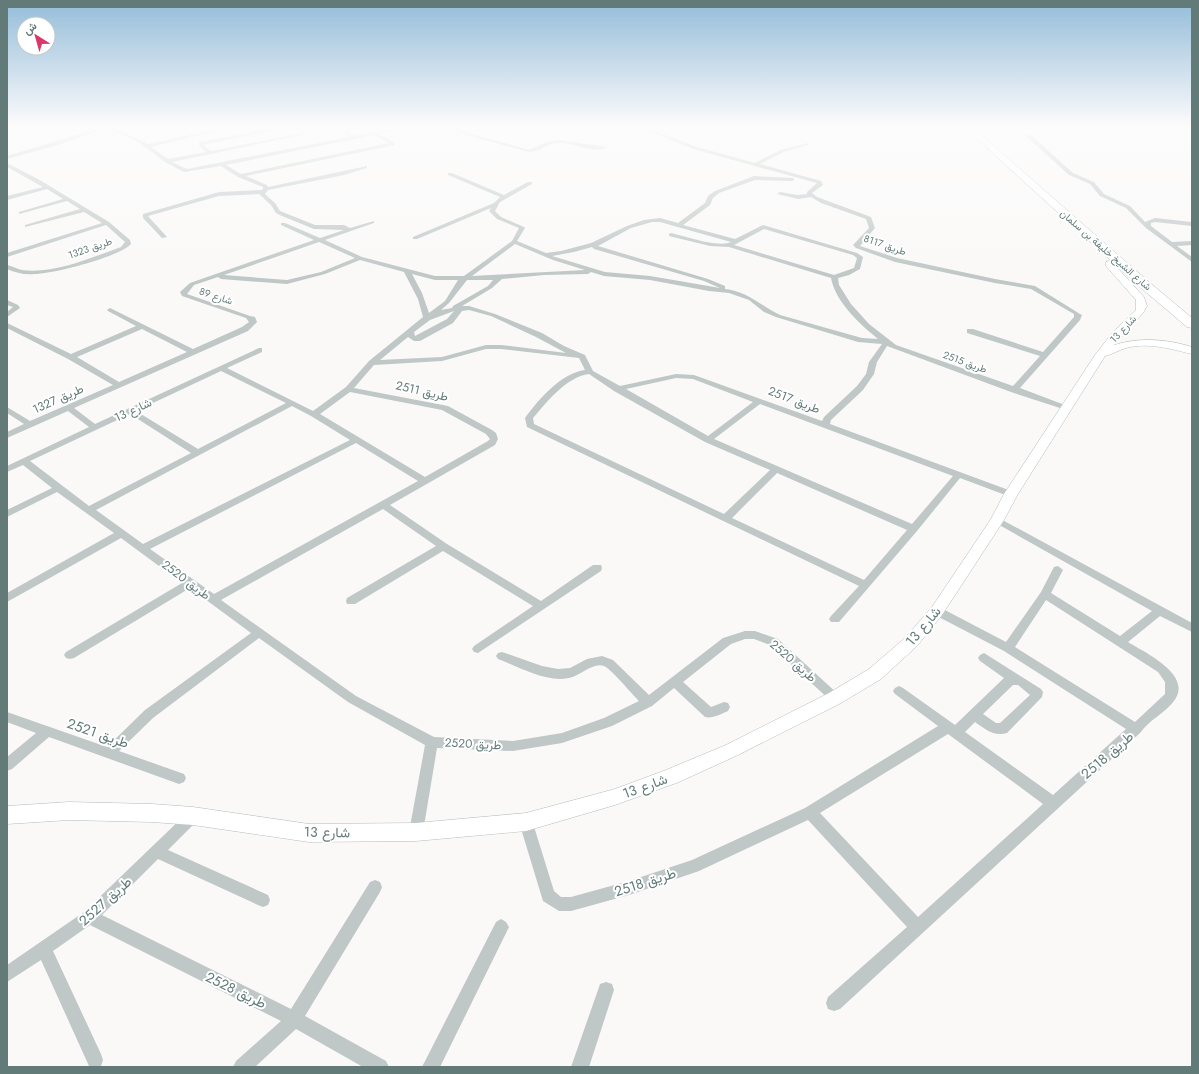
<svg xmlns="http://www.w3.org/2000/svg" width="1199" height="1074" font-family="Jost,Vazirmatn,sans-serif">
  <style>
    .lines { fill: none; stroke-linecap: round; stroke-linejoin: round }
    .secondary-casing { stroke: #b2bcbc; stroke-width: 1 }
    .highway-casing { stroke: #b3bbba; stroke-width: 1 }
    .street { fill: #bfc7c7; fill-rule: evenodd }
    .secondary { fill: #fff; fill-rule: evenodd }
    .highway { fill: #fff; fill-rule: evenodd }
    .labels { text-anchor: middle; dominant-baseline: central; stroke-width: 4; stroke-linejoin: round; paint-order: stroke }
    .far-street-label { font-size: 10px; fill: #627b79; stroke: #fff }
    .street-label { font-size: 12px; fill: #627b79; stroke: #fff }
    .near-street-label { font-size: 14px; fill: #627b79; stroke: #fff }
  </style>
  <rect width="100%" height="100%" fill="#faf9f8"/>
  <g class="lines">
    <defs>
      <path id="secondary" d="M1109,261L1112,262L1144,297L1147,306L1143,313L1114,345C1140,337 1166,339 1192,347V354C1170,349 1149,342 1126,348C1119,350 1113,354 1105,356L1018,494L1004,520L942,615L917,646L881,679L841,703L738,755L679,782L615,805L526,831L416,841L309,842L193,825L152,822L69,820L7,824V806L69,802L152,804L193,807L309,824L416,823L526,813L615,789L666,770L726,745L829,693L869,669L905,638L932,607L991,519L1004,494L1095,355L1113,332L1136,310V300L1106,266V262Z"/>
      <polygon id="highway" points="963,126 971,126 1149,282 1192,318 1192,328 1187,327 1141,288"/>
    </defs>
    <use href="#secondary" class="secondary-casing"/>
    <use href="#highway" class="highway-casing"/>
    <g class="street">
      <path d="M107,126H111L148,144L231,126H237L151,147L168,159L206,152L199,145V142L283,126L285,128L203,145L211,151L304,133L306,134L172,162L187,169L349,137L340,131L354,126H359L346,131L354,136L374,132L416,126L379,134L395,143V145L246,176L267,185L268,187L367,166V168L344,175L268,190L265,194L275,203L280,211L315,225H344L350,228L374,221V223L325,240L362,257L435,276H464L512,241L519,228L497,219L489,211L491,208L417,239H413V237L494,203L500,197L448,175V173H452L504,195L528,182H532V184L500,202L495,211L501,217L524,227L525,228L517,241L546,253L561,251L591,243L627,226L644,220L660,218L678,223L705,203L708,196L715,191L754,176L794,178V180L792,181L755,180L719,193L713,198L710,205L683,225L735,239L763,225L857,253L863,257L860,269L849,275L838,278L839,285L851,304L869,324L896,345L1013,386L1040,356L967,333V329H973L1043,352L1074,317V314L1031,289L995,283L895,262L856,248L853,245L869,228L866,219L821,203L811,197L798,199L777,194L780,192L798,195L807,194V192L817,183L693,149L637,126H642L697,147L755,163L780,150L808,143V145L784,152L760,164L821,181L823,185L812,193L817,197L871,217L875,228L860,246L897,258L995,279L1035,286L1080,314L1082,315L1080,320L1020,388L1070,407L1066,409H1063L1011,392L887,346L877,362L874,374L863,390L831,420L830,424L1014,492L1016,494L1011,497L1008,496L960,478L917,531L839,622H831L829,619L831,616L859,586L527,427L525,418C538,400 561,373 585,370L579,358L501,349H486L442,361L374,365L354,388L448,406L492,430L496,433L498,439L495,445L390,505L447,544L541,601L593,565H601L602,568L601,571L478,653L474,652L472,649L474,646L533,606L443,551L355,604H347L346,601L347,598L436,546L383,509L221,600L356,696L434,737L513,741L562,733L604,718L639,701C632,694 611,669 604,666C593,662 580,676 569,678C546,683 519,667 498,659L496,656L498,653L502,652L542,666L558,669L570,668L587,659L602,656L613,660L649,695L723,638L745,631H755L778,639L839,695L841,698L839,701L835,703L831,701L770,645L754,639H745L731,644L683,682L711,707L724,702L728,703L730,707L728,711C721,714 712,719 705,717L674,688L652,706L612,726L562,743L513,751L437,748L423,832L421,837L416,838L411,837L409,832L425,745L348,702L259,638L153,718L119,751L184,774L186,778L184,782L179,784L49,737L12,769L7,771V757L36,733L7,722V712L107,747L145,710L251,633L190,588L74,658L70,659L66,658L64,655L66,652L182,583L121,538L7,602V593L114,533L57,492L7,517V510L52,488L23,465L7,472V466L89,427L68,411L7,438V432L24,424L7,413V407L30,421L113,385L68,359L7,328V323L71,354L136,326L108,311L107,310L110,308L193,349L242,327L249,322L246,318L182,296L180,292L190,283L314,240L281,225V223H285L320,238L344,230L314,229L282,216L276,213L271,205L259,194L219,196L148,216L167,237L162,238L143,218V214L219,192L261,190L263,189V187L238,177L221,166L184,172L165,162L140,143L107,128ZM374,135L389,143L241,174L226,165ZM652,222H660L731,242C718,248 685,236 671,233L669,234V236L710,246L729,247L831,278C836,303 860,324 878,339L862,338L780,315C761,306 747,291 725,289V286L708,279L598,246L631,228ZM764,229L853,255L857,258L854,268L834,275L734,245ZM319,242L355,258L321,272L287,280L224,275ZM515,244L553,260L585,270L472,276ZM592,247L594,249L704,281L720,288L650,276L605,272L552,256L574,252ZM360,260L404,272L418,299L423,317L369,361L346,387L313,411L227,368L262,352V348H259L95,424L74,408L248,331L257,322L255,317L250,316L187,294L194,285L218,277L221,279L287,284L325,274ZM591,272L604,276L650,280L709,291L729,293L749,300L764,312L776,317L858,342L882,344L869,362L866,374L857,386L824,417L822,421L694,375L676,374L620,386L593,371L585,355L564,346L542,333L495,314L469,306H462L492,288L502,279L544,275L588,274ZM412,274L435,280H458L445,301L429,313L422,293ZM467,280H493L488,286L453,306L452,308L441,310L449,303ZM469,310L491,316L536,337L566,353L501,345H486L442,357L380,360L408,337L414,341H420L453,323L462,311ZM454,311L447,319L415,336L414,332L430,320ZM142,329L187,352L119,382L77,357ZM221,371L286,403L198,449L136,411ZM589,374L614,391L705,442L770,470L724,514L534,424L533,418C547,402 566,377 589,374ZM676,378L693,379L753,402L708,436L626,389ZM350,392L442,410L486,434L490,439L488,441L425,477L320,414ZM760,404L953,476L912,524L714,439ZM292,406L311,416L350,440L143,544L96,510ZM130,414L191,453L89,506L30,461ZM356,443L418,481L214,594L150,549ZM777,473L907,530L864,580L732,518Z"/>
      <polygon points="306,126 312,126 293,131 291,130"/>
      <path d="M447,126H452L469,133L529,150L546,142L558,140L607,147C596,154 577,145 565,143C547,141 544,151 529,152L465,135Z"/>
      <polygon points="103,127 107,128 58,145 7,159 7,156"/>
      <polygon points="1027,135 1031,135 1073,173 1094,182 1104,194 1130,206 1145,222 1155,218 1192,222 1192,226 1155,222 1151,223 1151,226 1172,242 1192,241 1192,245 1177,246 1192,257 1192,262 1146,228 1126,208 1100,196 1090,184 1069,175 1027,137"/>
      <path d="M7,163L38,179L109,222L130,240L131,244C119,257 53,274 34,274C25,275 16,273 7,269V265C12,266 17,269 22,270C55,274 90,258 121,247L125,242L106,225L7,257V253L102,223L84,212L25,227V225L80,209L67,201L19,214V212L63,199L47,189L7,200V196L43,187L7,167Z"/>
      <polygon points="7,300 18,305 20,308 7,317 7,312 13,307 7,305"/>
      <path d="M997,517L1192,623V632L1160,616L1128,642C1144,652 1194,675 1174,701C1165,713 1149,720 1140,733L840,1009L834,1011L828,1009L826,1003L828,997L907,927L808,820L699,871L629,895L571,911H559L543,901L519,822L521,817L526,816L531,817L554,891L561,897H571L629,881L692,860L805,808L938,726L895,694L893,691L895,688L899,686L903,688L955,725L1004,678L980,661L978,658L980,655L984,653L1041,689L1043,692L1042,697L1007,733C994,737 985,729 975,722L965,732L1053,795L1126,729L1004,651L933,614L932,611L933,608H941L1006,642L1041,592L1054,567L1058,566L1063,570L1051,593L1120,636L1152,611L994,522L992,520L994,518ZM1046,600L1158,672L1165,682V694L1135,722L1015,647ZM1013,685H1018L1030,695L1000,723H996L983,714ZM948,734L1043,804L918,917L820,813Z"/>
      <polygon points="193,810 198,812 200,816 198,820 168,850 268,895 270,900 268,905 263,907 258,905 158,859 102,915 291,1009 370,882 375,880 380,882 382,887 380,892 305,1016 386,1061 389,1067 363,1067 296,1029 255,1067 233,1067 236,1061 281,1021 90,925 53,951 101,1054 103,1060 101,1066 89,1066 41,960 7,982 7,965 84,912 188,812"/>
      <polygon points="501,919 506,922 509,927 440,1067 422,1067 496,922"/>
      <polygon points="606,982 612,984 614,990 589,1067 571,1067 598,990 600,984"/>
    </g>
    <use href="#secondary" class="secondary"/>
    <use href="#highway" class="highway"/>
  </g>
  <linearGradient id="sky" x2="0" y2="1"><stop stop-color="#94bcd9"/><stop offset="0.46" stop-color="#fdfcfc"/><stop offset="1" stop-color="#fdfcfc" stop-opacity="0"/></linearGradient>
  <rect width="1199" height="276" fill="url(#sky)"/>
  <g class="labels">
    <g class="far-street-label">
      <text transform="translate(885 245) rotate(19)">طريق 8117</text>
      <text transform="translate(90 248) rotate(-19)">طريق 1323</text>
      <text transform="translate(1106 250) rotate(41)">شارع الشيخ خليفة بن سلمان</text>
      <text transform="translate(216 296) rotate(18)">شارع 89</text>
      <text transform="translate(1123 329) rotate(-47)">شارع 13</text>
      <text transform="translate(965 362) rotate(20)">طريق 2515</text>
    </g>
    <g class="street-label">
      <text transform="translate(422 391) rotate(13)">طريق 2511</text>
      <text transform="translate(58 399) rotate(-24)">طريق 1327</text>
      <text transform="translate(794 400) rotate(21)">طريق 2517</text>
      <text transform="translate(133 410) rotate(-25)">شارع 13</text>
      <text transform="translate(186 580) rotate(37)">طريق 2520</text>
      <text transform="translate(793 661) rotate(41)">طريق 2520</text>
      <text transform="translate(473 744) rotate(3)">طريق 2520</text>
    </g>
    <g class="near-street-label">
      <text transform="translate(923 626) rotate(-50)">شارع 13</text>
      <text transform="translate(98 733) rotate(19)">طريق 2521</text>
      <text transform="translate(1107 755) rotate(-41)">طريق 2518</text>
      <text transform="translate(645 786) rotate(-20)">شارع 13</text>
      <text transform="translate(327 832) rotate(1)">شارع 13</text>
      <text transform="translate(645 882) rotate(-18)">طريق 2518</text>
      <text transform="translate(105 901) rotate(-42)">طريق 2527</text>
      <text transform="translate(236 990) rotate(26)">طريق 2528</text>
    </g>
  </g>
  <rect width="1199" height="1074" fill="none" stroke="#627b79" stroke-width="16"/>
  <g transform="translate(36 36) rotate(323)"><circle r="19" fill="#ffffff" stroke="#c0cac9"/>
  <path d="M0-3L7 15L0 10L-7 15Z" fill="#da386a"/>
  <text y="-6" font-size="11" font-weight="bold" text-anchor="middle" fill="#627b79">ش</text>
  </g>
</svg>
